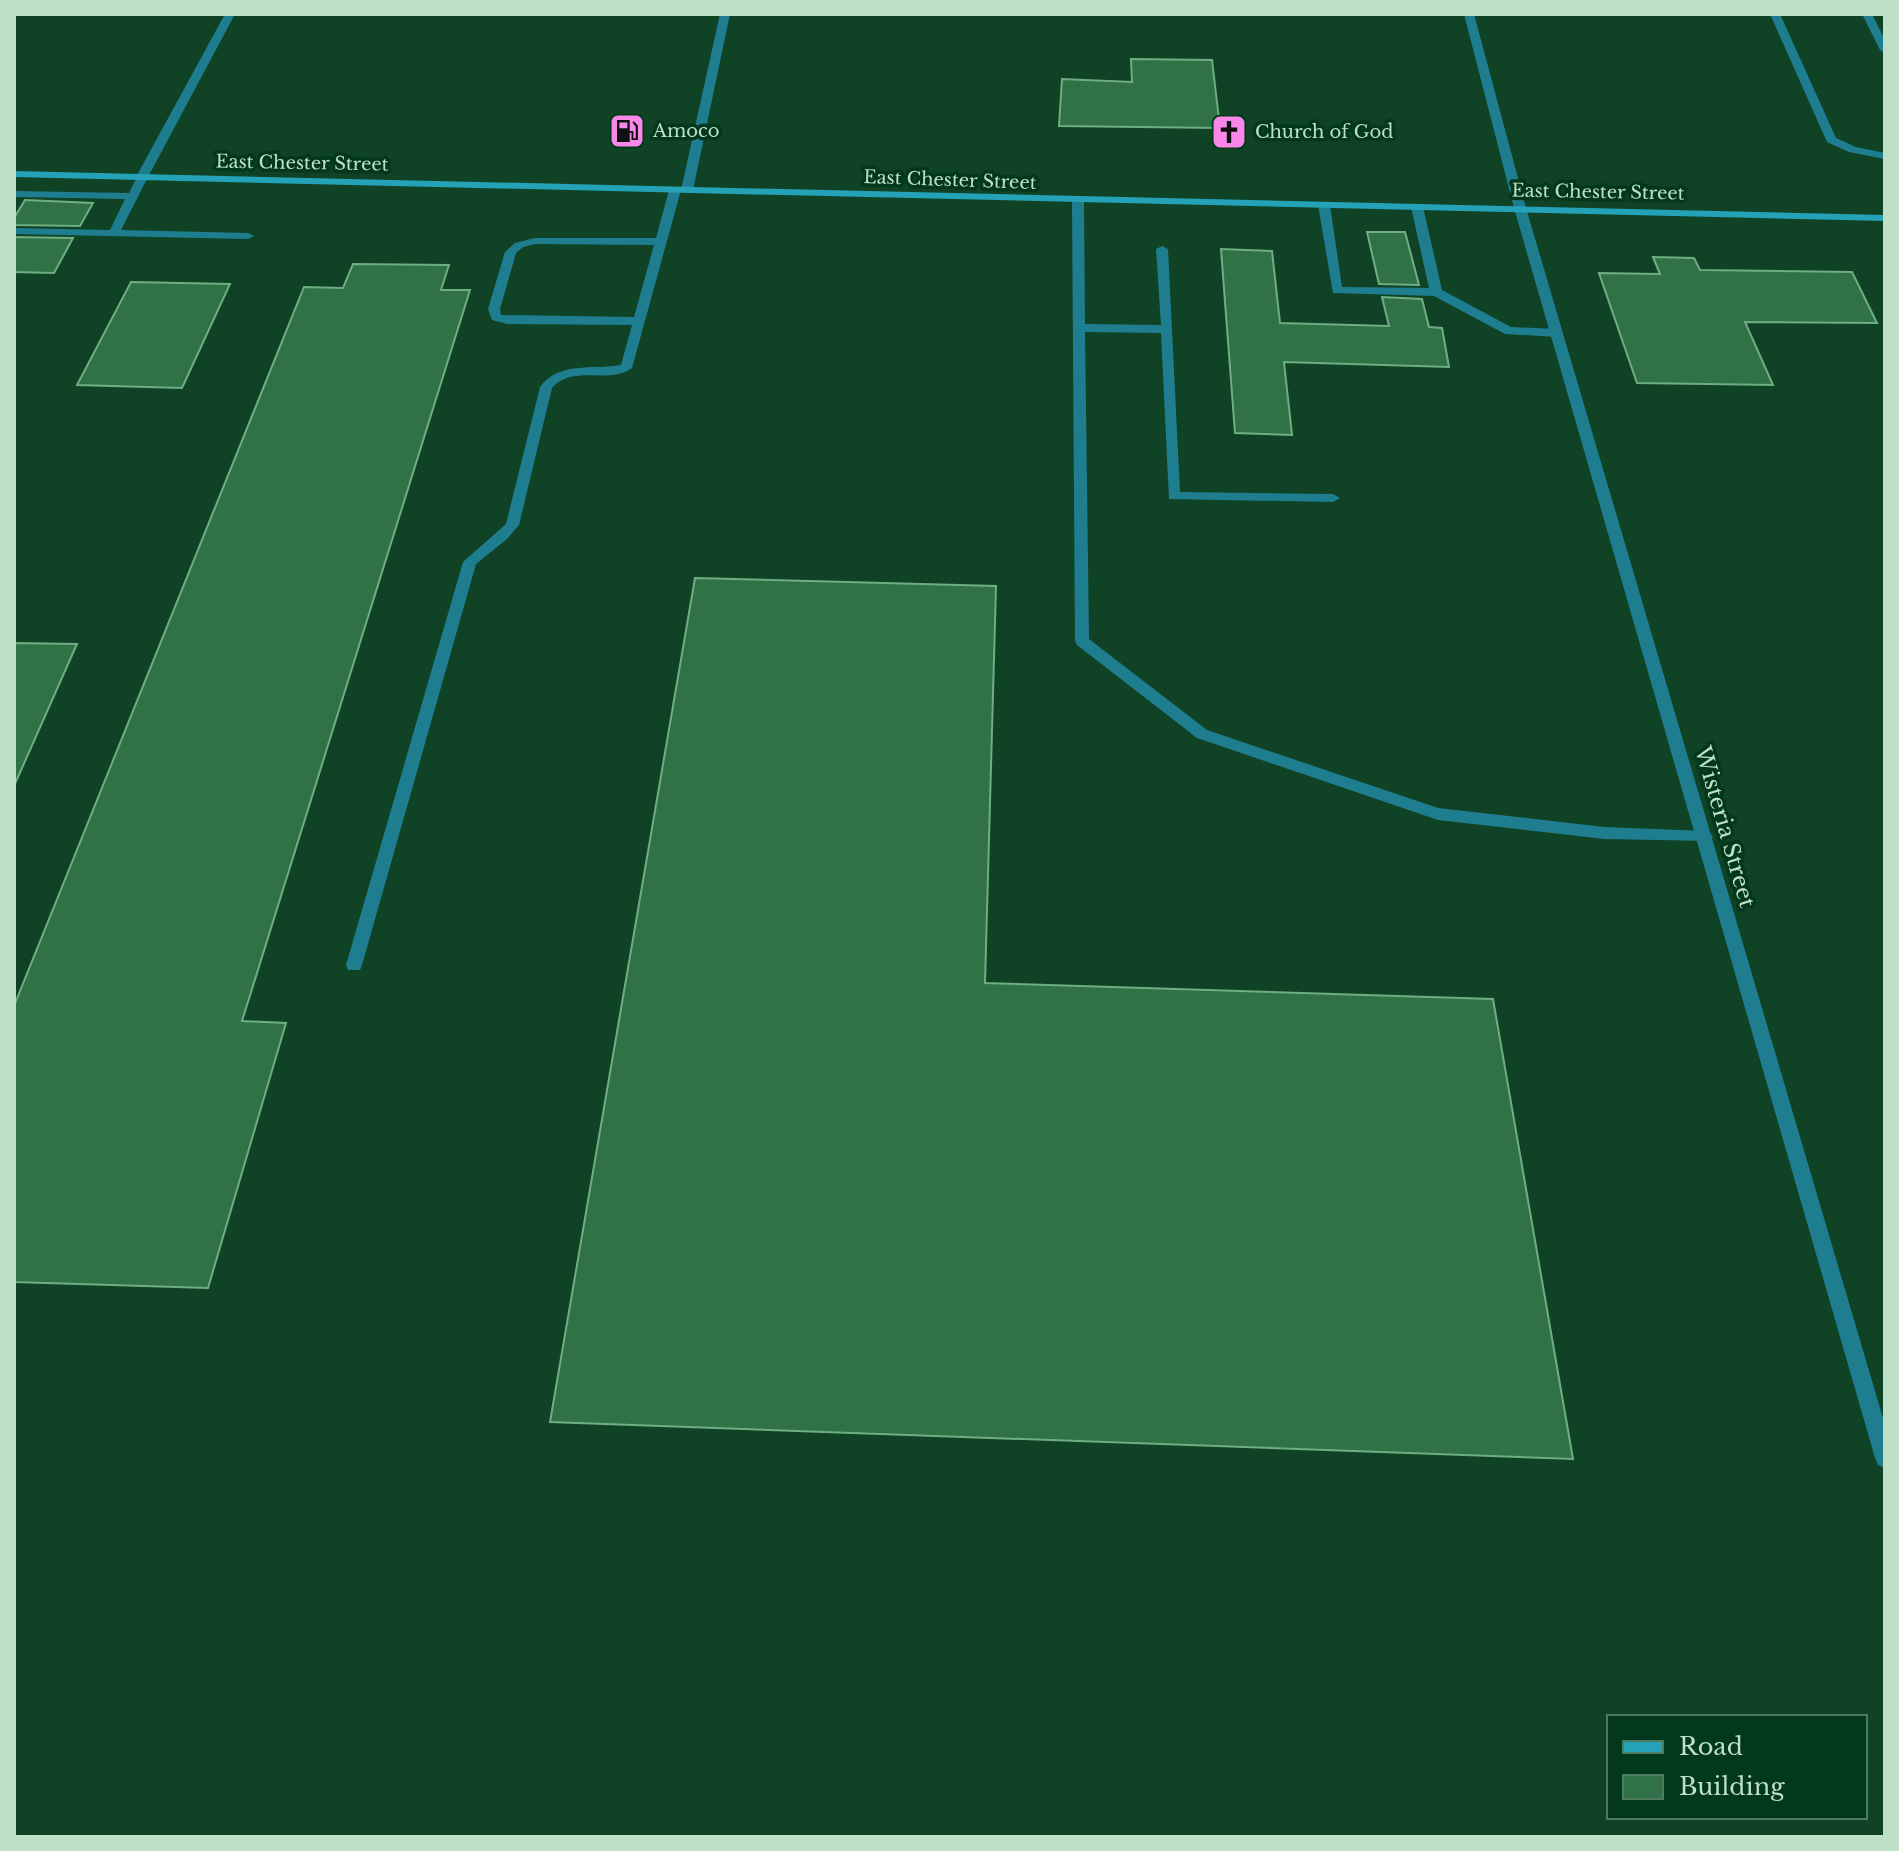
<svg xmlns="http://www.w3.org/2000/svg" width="1899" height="1851" font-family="'Libre Baskerville',serif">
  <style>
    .building { fill: #307148; stroke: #6eae82; stroke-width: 2 }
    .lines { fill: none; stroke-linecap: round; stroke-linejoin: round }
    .service { fill: #1e7e90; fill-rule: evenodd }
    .minor { fill: #1e7e90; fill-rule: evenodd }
    .tertiary { fill: #1e7e90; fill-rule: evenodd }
    .secondary { fill: #25a1b8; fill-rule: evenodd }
    .labels { text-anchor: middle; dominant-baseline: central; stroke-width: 7; stroke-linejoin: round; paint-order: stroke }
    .far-poi-label { font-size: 18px; fill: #bfdfc7; stroke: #02381b; text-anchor: start }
    .far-street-label { font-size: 18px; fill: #bfdfc7; stroke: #02381b }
    .street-label { font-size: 22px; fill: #bfdfc7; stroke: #02381b }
  </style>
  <rect width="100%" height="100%" fill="#104325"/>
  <g class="building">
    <polygon points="1131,59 1212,60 1220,128 1059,126 1062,79 1132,82"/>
    <polygon points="25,200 93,203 80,226 14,225 14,218"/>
    <polygon points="1367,232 1405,232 1419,285 1379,284"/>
    <polygon points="14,237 73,238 54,273 14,272"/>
    <polygon points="1221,249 1272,251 1280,323 1389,326 1382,297 1422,299 1429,327 1442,328 1449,367 1284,362 1292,435 1235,433"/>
    <polygon points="1653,257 1694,258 1700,270 1852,272 1877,323 1745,322 1773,385 1637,383 1599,273 1660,274"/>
    <polygon points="353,264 449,265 441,290 470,290 242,1021 286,1023 208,1288 14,1282 14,1006 304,287 343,288"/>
    <polygon points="131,282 230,284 182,388 77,385"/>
    <polygon points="695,578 996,586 985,983 1493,999 1573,1459 550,1422"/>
    <polygon points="14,643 77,644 14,786"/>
  </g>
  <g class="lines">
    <g class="service">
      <polygon points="1770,14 1780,14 1836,138 1856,147 1885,153 1885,159 1849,152 1827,142"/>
      <polygon points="1862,14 1872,14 1885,40 1885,53 1880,50"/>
      <polygon points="142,174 148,177 121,230 248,233 254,236 248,239 14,234 14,228 110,230 125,199 14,197 14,191 129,193 138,175"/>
      <path d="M675,187L681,190L632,368C609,385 573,364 552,388L519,525L507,539L476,564L362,965L360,970H348L346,965L463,562L506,524L540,387C559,361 592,370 621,365L632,325L507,324L492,320L488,309L505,252L515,243L535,238H656L669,190ZM535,244L654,245L634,317L501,315L500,309L516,253L523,247Z"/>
      <polygon points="1078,198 1084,201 1085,324 1161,325 1156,249 1162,246 1168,249 1180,492 1333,494 1340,498 1333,502 1169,499 1161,333 1085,332 1089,639 1207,730 1438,808 1604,827 1705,831 1710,833 1713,837 1710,841 1604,839 1438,820 1197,738 1077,645 1075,641 1072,201"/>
      <polygon points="1324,202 1330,205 1342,287 1429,288 1411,207 1417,204 1423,207 1442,290 1511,327 1557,329 1563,333 1557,337 1505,334 1434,296 1333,293 1318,205"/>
    </g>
    <g class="minor">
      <polygon points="225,14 235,14 148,177 138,179 136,177"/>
      <polygon points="1464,14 1474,14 1526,208 1885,1425 1885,1468 1878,1465 1875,1458 1514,208"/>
    </g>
    <polygon class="tertiary" points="720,14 730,14 693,190 687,193 681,190"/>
    <polygon class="secondary" points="14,171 1885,215 1885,221 14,177"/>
  </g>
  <defs>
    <symbol id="fuel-square" viewBox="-11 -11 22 22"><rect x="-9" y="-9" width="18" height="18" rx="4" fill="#f987e8" stroke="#02381b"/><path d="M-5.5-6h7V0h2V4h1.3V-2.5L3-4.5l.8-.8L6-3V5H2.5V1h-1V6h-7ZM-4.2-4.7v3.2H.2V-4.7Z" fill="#111"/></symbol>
    <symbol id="church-square" viewBox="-11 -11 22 22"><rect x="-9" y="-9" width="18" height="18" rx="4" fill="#f987e8" stroke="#02381b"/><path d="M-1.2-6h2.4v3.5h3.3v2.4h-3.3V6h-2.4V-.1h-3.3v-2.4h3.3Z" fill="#111"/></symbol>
  </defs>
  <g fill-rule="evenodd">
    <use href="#fuel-square" x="607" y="111" width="40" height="40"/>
    <use href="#church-square" x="1209" y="112" width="40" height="40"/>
  </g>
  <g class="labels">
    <g class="far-poi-label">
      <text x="653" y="131">Amoco</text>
      <text x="1255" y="132">Church of God</text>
    </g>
    <g class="far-street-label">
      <text transform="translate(302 163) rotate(1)">East Chester Street</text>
      <text transform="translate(950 180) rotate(2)">East Chester Street</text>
      <text transform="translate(1598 192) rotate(1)">East Chester Street</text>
    </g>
    <g class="street-label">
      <text transform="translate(1725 827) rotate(74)">Wisteria Street</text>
    </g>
  </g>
  <rect width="1899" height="1851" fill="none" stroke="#bfdfc7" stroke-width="32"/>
  <rect x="1607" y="1715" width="260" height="104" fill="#02381b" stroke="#4e7b60" stroke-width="2"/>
  <rect x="1623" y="1741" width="40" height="12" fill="#25a1b8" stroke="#4e7b60" stroke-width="2"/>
  <text x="1679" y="1755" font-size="24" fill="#bfdfc7">Road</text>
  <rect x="1623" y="1775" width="40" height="24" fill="#307148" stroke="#4e7b60" stroke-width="2"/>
  <text x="1679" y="1795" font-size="24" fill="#bfdfc7">Building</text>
</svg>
